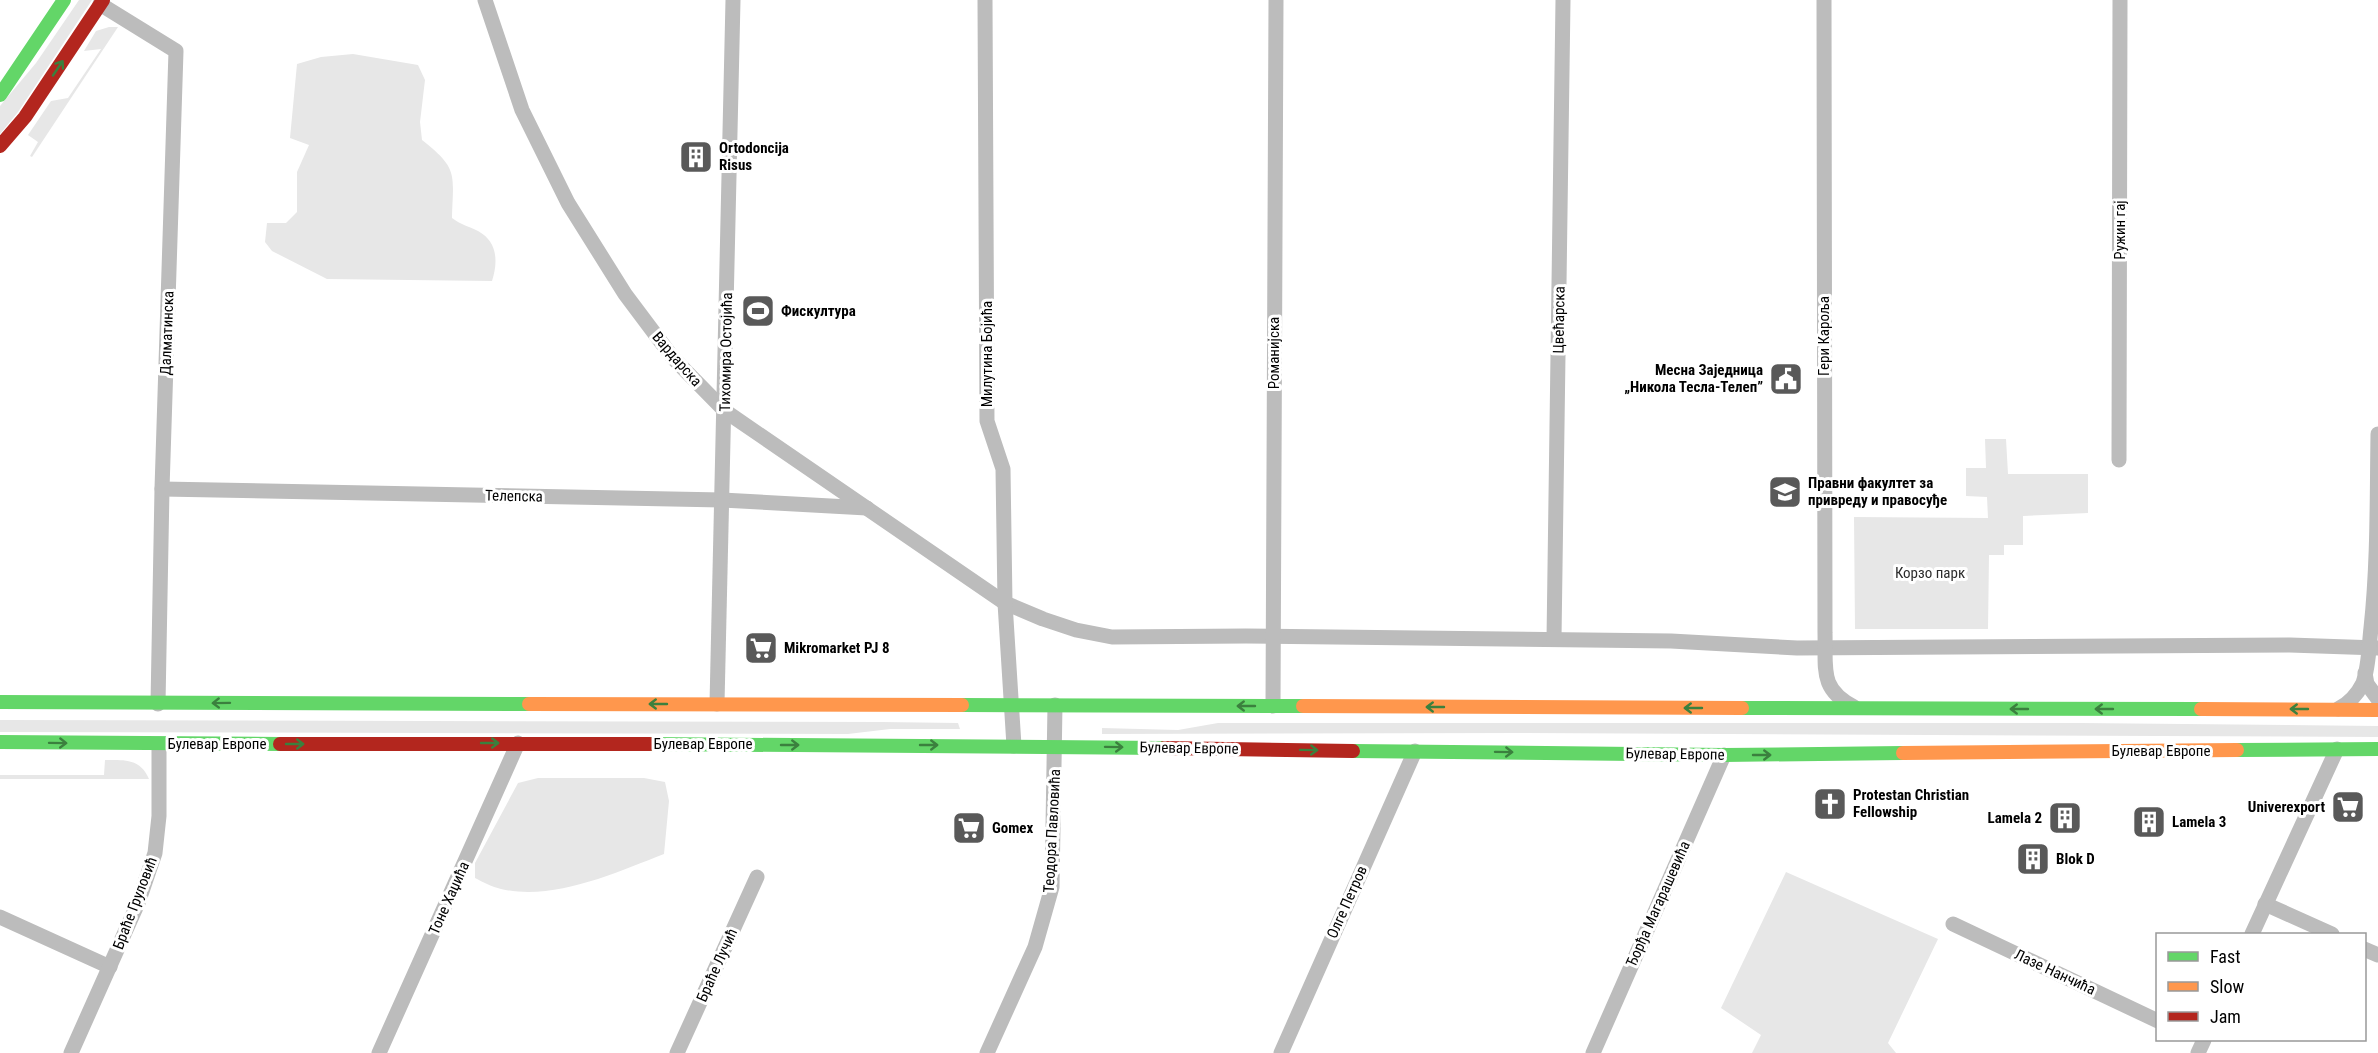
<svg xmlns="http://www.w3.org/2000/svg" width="2378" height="1053" font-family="'Roboto Condensed',sans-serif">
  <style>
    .green { fill: #e7e7e7 }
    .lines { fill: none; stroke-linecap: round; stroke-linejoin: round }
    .street { stroke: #bcbcbc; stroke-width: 15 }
    .fast { stroke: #63d668; stroke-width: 14 }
    .slow { stroke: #ff974d; stroke-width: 14 }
    .jam { stroke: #b3261e; stroke-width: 14 }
    .oneway { stroke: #3b803e }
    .labels { text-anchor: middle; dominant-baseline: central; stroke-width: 6; stroke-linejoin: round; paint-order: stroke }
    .poi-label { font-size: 15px; font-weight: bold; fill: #000; stroke: #fff; text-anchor: start }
    .street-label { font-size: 15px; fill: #000; stroke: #fff }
    .park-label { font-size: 15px; fill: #2b2b2b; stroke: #fff }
  </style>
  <rect width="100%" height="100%" fill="#fff"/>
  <g class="green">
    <polygon points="79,0 92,0 18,112 0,134 0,106 36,63"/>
    <polygon points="109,27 118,27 32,157 30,156 38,142 28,135 51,101 68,98 101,49 84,51 96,31"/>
    <path d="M353,54L418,65L425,80L420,122L422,140C459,169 453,174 452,218C461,225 468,226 478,231C498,242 498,262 492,281L327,279L272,251L265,242L267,223H286L297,212V172L309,145L290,138L297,64L321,57Z"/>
    <polygon points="1985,439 2006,439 2008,474 2088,474 2088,513 2023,516 2023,545 2004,545 2004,555 1989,555 1988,629 1855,629 1854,517 1988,518 1987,497 1966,496 1966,468 1986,468"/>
    <polygon points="0,720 882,722 958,723 960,729 890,729 848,734 0,732"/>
    <polygon points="1218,723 2081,723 2378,726 2378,737 1522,733 1102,734 1102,728 1178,730"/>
    <path d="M105,760C124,760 140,758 149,779H0V775H104Z"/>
    <path d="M538,778H644L665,782L669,801L664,854C615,873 554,901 501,889C492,887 483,882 475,878V863L518,783Z"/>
    <polygon points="1786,872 1938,939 1888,1043 1896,1053 1752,1053 1761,1035 1721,1008"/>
  </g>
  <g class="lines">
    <g class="street">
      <polyline points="485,0 522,110 568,203 625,294 673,358 725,411 1005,603 1043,619 1076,630 1112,637 1246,636 1671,641 1797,648 2290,645 2378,648"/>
      <polyline points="985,0 987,421 1003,469 1005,603 1014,746"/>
      <path d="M1824,0L1825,633C1826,669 1819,689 1854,707"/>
      <polyline points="100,4 176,51 162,489 158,704"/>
      <polyline points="2119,460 2120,0"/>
      <polyline points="162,489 722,500 867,508"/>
      <polyline points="1554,639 1563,0"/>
      <polyline points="2365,673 2367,684 2378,699"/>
      <polyline points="717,704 733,0"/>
      <polyline points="1273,706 1276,0"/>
      <path d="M2338,709C2350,703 2357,695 2363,683C2369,666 2369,645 2371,628C2378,563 2377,499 2378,434"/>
      <polyline points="2265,904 2332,934"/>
      <polyline points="0,917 110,967"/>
      <polyline points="1953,924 2158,1021"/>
      <polyline points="2252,934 2337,749"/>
      <polyline points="2364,949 2378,955"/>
      <polyline points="71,1053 138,903 155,853 159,816 159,744"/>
      <polyline points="379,1053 518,743"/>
      <polyline points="677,1053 757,877"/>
      <polyline points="987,1053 1035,947 1052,887 1055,705"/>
      <polyline points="1281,1053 1415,751"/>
      <polyline points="1593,1053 1724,755"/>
      <polyline points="2198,1053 2204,1040"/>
    </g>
    <g class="fast">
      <polyline points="0,95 64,0"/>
      <polyline points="0,702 529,704"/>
      <polyline points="962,705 1303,706"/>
      <polyline points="1742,708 2201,709"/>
      <polyline points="0,742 280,744"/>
      <polyline points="650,744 1164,748"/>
      <polyline points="2237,750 2378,749"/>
      <polyline points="1353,751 1724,755 1903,753"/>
    </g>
    <g class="slow">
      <polyline points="529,704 962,705"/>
      <polyline points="1303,706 1742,708"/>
      <polyline points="2201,709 2378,710"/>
      <polyline points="1903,753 2237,750"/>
    </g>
    <g class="jam">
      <polyline points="0,146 25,117 103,0"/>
      <polyline points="280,744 650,744"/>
      <polyline points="1164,748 1353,751"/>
    </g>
  </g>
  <defs><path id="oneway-shaft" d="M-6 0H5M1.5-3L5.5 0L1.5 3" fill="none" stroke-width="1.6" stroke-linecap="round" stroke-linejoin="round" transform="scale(1.5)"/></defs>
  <g class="oneway">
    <use href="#oneway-shaft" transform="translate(58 68) rotate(-56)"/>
    <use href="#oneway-shaft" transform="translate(221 703) rotate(179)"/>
    <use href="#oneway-shaft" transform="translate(658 704) rotate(-180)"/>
    <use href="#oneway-shaft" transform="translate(1246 706) rotate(-180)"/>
    <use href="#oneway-shaft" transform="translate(1435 707) rotate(-180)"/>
    <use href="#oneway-shaft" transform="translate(1693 708) rotate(-180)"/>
    <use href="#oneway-shaft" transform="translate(2019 709) rotate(180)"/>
    <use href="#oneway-shaft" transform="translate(2104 709) rotate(-180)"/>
    <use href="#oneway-shaft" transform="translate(2299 709) rotate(-180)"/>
    <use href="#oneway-shaft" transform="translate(58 743) rotate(1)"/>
    <use href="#oneway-shaft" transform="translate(490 743)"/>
    <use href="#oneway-shaft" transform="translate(295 744)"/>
    <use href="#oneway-shaft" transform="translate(790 745)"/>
    <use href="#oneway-shaft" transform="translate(929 745)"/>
    <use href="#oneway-shaft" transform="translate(1114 747) rotate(1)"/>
    <use href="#oneway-shaft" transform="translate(1309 750) rotate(1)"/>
    <use href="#oneway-shaft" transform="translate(1504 752) rotate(1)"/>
    <use href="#oneway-shaft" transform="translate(1762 755)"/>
  </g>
  <defs>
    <symbol id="building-square" viewBox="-11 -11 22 22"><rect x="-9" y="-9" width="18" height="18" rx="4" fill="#595959" stroke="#fff"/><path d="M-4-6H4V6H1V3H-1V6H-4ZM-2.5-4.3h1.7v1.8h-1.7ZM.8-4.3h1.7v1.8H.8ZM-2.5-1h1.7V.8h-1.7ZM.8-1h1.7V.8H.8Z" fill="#fff"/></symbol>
    <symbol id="stadium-square" viewBox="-11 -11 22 22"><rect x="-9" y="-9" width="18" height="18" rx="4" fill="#595959" stroke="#fff"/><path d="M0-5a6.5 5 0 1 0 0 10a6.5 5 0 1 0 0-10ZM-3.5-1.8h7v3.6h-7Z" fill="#fff"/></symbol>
    <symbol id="civic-square" viewBox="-11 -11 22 22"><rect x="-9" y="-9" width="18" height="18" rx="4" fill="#595959" stroke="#fff"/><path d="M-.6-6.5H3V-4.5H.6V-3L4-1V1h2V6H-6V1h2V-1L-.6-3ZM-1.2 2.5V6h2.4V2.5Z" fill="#fff"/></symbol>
    <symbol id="university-square" viewBox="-11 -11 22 22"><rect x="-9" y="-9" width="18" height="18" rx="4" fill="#595959" stroke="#fff"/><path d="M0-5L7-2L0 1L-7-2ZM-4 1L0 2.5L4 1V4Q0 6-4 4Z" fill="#fff"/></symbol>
    <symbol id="supermarket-square" viewBox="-11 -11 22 22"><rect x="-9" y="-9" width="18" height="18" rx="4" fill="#595959" stroke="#fff"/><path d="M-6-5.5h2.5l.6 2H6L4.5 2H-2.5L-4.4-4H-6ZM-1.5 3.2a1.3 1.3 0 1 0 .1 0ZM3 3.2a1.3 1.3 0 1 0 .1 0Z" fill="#fff"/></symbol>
    <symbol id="church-square" viewBox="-11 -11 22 22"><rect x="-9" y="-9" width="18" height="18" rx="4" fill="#595959" stroke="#fff"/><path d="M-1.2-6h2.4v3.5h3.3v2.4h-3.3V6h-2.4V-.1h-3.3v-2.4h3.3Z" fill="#fff"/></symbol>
  </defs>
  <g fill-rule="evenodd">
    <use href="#building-square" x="677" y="138" width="38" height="38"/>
    <use href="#stadium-square" x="739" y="292" width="38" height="38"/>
    <use href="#civic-square" x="1767" y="360" width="38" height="38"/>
    <use href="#university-square" x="1766" y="473" width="38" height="38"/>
    <use href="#supermarket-square" x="742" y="629" width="38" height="38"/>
    <use href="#church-square" x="1811" y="785" width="38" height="38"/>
    <use href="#supermarket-square" x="2329" y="788" width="38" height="38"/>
    <use href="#building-square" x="2046" y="799" width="38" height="38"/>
    <use href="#building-square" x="2130" y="803" width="38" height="38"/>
    <use href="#supermarket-square" x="950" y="809" width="38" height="38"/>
    <use href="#building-square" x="2014" y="840" width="38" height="38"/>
  </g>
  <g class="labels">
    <g class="poi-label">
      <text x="719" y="148">Ortodoncija<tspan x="719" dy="17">Risus</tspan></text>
      <text x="781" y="311">Фискултура</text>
      <text x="1763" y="370" text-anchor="end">Месна Заједница<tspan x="1763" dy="17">„Никола Тесла-Телеп”</tspan></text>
      <text x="1808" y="483">Правни факултет за<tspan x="1808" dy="17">привреду и правосуђе</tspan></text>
      <text x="784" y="648">Mikromarket PJ 8</text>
      <text x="1853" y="795">Protestan Christian<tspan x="1853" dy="17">Fellowship</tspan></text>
      <text x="2325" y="807" text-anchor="end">Univerexport</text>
      <text x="2042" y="818" text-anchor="end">Lamela 2</text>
      <text x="2172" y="822">Lamela 3</text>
      <text x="992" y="828">Gomex</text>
      <text x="2056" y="859">Blok D</text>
    </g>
    <g class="street-label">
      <text transform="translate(2120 230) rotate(-90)">Ружин гај</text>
      <text transform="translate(1559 320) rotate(-89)">Цвећарска</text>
      <text transform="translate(167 333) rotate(-88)">Далматинска</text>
      <text transform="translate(1824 336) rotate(-90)">Гери Кароља</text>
      <text transform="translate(726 352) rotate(-89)">Тихомира Остојића</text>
      <text transform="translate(1274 353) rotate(-90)">Романијска</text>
      <text transform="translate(987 354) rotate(-90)">Милутина Бојића</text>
      <text transform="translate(677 359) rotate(49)">Вардарска</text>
      <text transform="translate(514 496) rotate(1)">Телепска</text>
      <text x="217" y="744">Булевар Европе</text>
      <text x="703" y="744">Булевар Европе</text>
      <text transform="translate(1189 748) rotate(1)">Булевар Европе</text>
      <text x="2161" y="751">Булевар Европе</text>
      <text transform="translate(1675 754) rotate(1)">Булевар Европе</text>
      <text transform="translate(1052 831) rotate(-87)">Теодора Павловића</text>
      <text transform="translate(449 898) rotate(-66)">Тоне Хаџића</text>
      <text transform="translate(1347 902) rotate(-66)">Олге Петров</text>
      <text transform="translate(135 903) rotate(-69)">Браће Груловић</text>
      <text transform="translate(1658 904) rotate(-66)">Ђорђа Магарашевића</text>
      <text transform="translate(717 965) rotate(-66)">Браће Лучић</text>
      <text transform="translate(2055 972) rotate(25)">Лазе Нанчића</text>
    </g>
    <g class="park-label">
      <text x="1930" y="573">Корзо парк</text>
    </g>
  </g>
  <rect x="2156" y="933" width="210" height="108" fill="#ffffff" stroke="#999999" stroke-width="1.5"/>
  <rect x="2168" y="952" width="30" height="9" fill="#63d668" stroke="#999999" stroke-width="1.5"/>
  <text x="2210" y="963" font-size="18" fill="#000000">Fast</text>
  <rect x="2168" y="982" width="30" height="9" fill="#ff974d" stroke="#999999" stroke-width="1.5"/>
  <text x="2210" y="993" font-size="18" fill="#000000">Slow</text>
  <rect x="2168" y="1012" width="30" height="9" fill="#b3261e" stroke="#999999" stroke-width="1.5"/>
  <text x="2210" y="1023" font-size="18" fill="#000000">Jam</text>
</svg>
